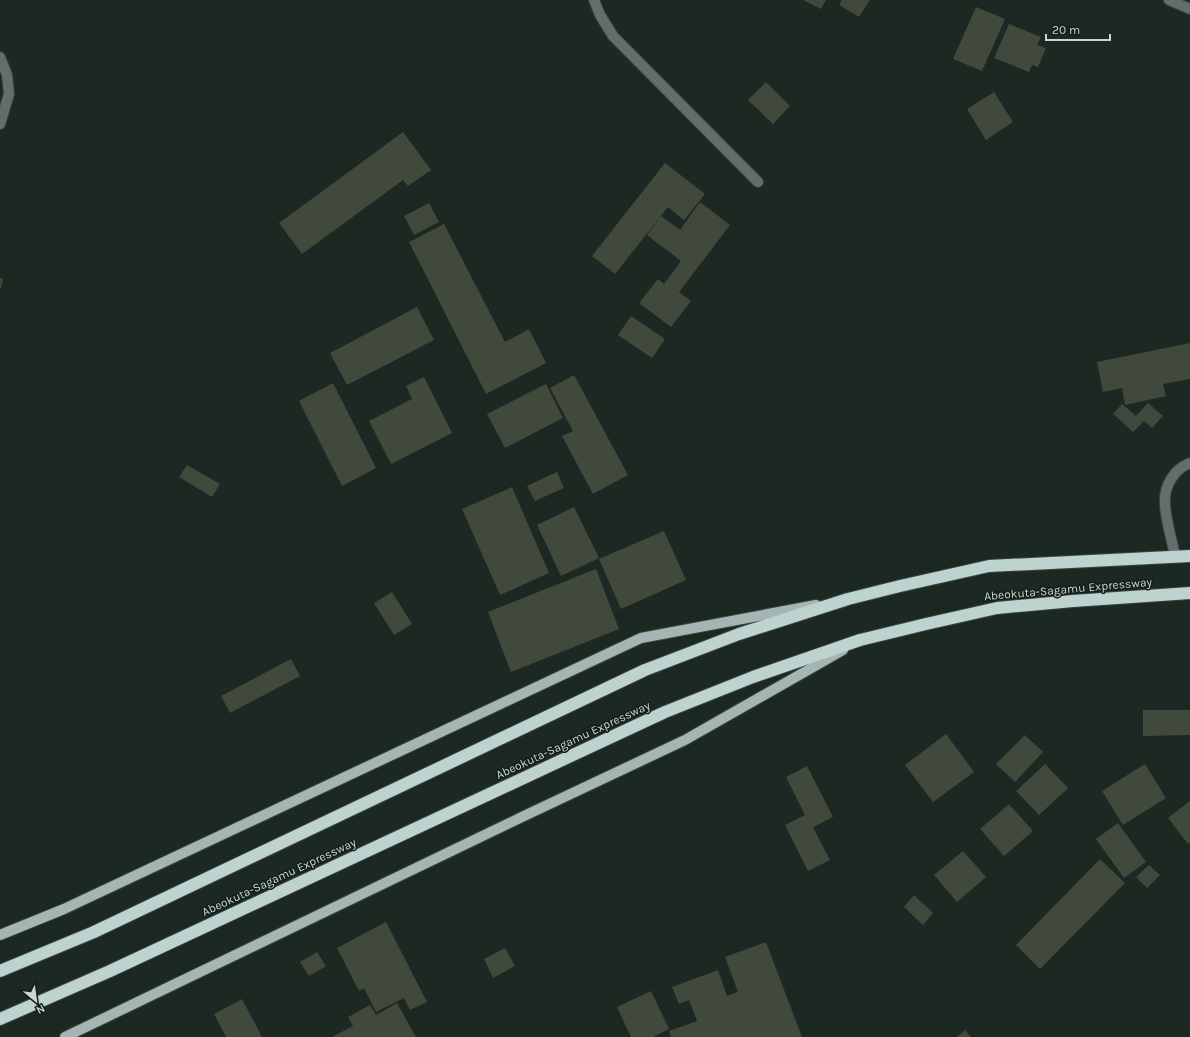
<svg xmlns="http://www.w3.org/2000/svg" width="1190" height="1037" font-family="Karla,sans-serif">
  <style>
    .building { fill: #41483c }
    .lines { fill: none; stroke-linecap: round; stroke-linejoin: round }
    .minor-casing { stroke: #38453e; stroke-width: 12 }
    .major-casing { stroke: #38453e; stroke-width: 12 }
    .highway-casing { stroke: #38453e; stroke-width: 14 }
    .minor { stroke: #656d6c; stroke-width: 10 }
    .major { stroke: #a5b5b4; stroke-width: 10 }
    .highway { stroke: #bed2d0; stroke-width: 12 }
    .labels { text-anchor: middle; dominant-baseline: central; stroke-width: 3; stroke-linejoin: round; paint-order: stroke }
    .street-label { font-size: 12px; fill: #cdd5d0; stroke: #131f19 }
  </style>
  <rect width="100%" height="100%" fill="#1c2922"/>
  <g class="building">
    <polygon points="803,0 826,0 821,9"/>
    <polygon points="842,0 870,0 859,17 839,5"/>
    <polygon points="976,7 1005,19 982,71 953,59"/>
    <polygon points="1009,24 1041,37 1037,45 1046,48 1038,67 1032,65 1029,72 994,58"/>
    <polygon points="766,82 790,106 773,124 748,100"/>
    <polygon points="994,92 1013,122 986,140 967,109"/>
    <polygon points="403,132 431,170 408,186 403,180 302,254 279,223"/>
    <polygon points="665,163 705,194 684,220 668,207 615,274 592,256"/>
    <polygon points="700,202 730,225 679,292 691,301 671,327 639,303 658,279 664,284 681,261 647,235 661,216 680,230"/>
    <polygon points="429,203 439,222 414,235 404,216"/>
    <polygon points="444,224 505,342 529,329 546,363 486,394 409,242"/>
    <polygon points="0,278 3,279 1,288 0,288"/>
    <polygon points="417,307 434,340 347,385 330,353"/>
    <polygon points="631,316 665,339 652,358 618,335"/>
    <polygon points="1190,343 1190,379 1163,384 1166,396 1125,405 1122,388 1103,392 1097,362"/>
    <polygon points="574,375 628,475 593,494 562,436 573,431 550,388"/>
    <polygon points="424,377 452,433 391,464 369,421 412,399 406,386"/>
    <polygon points="333,383 376,468 342,486 299,401"/>
    <polygon points="546,384 563,418 505,448 487,414"/>
    <polygon points="1148,403 1163,416 1152,428 1144,421 1133,432 1113,414 1122,404 1136,416"/>
    <polygon points="187,465 220,484 212,497 179,477"/>
    <polygon points="557,472 564,488 535,501 527,486"/>
    <polygon points="512,487 549,573 500,595 462,509"/>
    <polygon points="574,507 599,558 561,576 537,525"/>
    <polygon points="664,531 686,580 621,609 599,559"/>
    <polygon points="596,569 619,629 511,672 488,612"/>
    <polygon points="392,592 412,624 394,635 374,603"/>
    <polygon points="291,659 300,676 230,713 221,696"/>
    <polygon points="1143,710 1190,710 1190,735 1143,736"/>
    <polygon points="946,734 974,772 933,802 905,765"/>
    <polygon points="1025,735 1043,752 1015,782 996,764"/>
    <polygon points="1045,764 1068,788 1039,815 1016,791"/>
    <polygon points="1145,764 1166,798 1123,825 1102,791"/>
    <polygon points="807,766 833,817 813,827 830,860 808,871 785,825 805,815 786,777"/>
    <polygon points="1190,801 1190,842 1188,844 1168,818"/>
    <polygon points="1009,804 1033,831 1004,856 980,829"/>
    <polygon points="1118,823 1146,862 1124,878 1096,839"/>
    <polygon points="963,851 986,877 957,902 934,875"/>
    <polygon points="1100,859 1125,883 1040,969 1016,945"/>
    <polygon points="1149,865 1160,875 1147,888 1136,877"/>
    <polygon points="914,895 933,913 923,925 904,907"/>
    <polygon points="386,922 427,1002 410,1010 404,998 376,1012 364,988 359,991 337,948"/>
    <polygon points="766,942 802,1037 671,1037 669,1031 697,1021 689,1000 679,1004 672,987 718,970 727,996 738,992 725,957"/>
    <polygon points="505,948 515,966 493,978 484,959"/>
    <polygon points="317,952 326,966 309,976 300,962"/>
    <polygon points="651,991 669,1029 653,1037 631,1037 617,1007"/>
    <polygon points="242,999 262,1037 226,1037 214,1014"/>
    <polygon points="397,1003 416,1037 332,1037 353,1026 348,1017 370,1005 376,1015"/>
    <polygon points="965,1030 971,1037 957,1037"/>
  </g>
  <g class="lines">
    <defs>
      <g id="minor">
        <polyline points="594,0 600,15 613,36 758,182"/>
        <polyline points="1169,0 1190,9"/>
        <polyline points="0,57 7,75 9,94 0,124"/>
        <path d="M1175,556C1172,540 1165,518 1165,503C1164,486 1174,469 1190,463"/>
      </g>
      <g id="major">
        <polyline points="0,935 64,909 641,638 816,605"/>
        <polyline points="65,1037 524,816 685,740 843,650"/>
      </g>
      <g id="highway">
        <polyline points="0,971 94,932 645,670 739,634 848,599 900,586 989,566 1190,556"/>
        <polyline points="0,1019 110,971 665,712 753,677 860,640 926,624 997,608 1073,601 1190,593"/>
      </g>
    </defs>
    <use href="#minor" class="minor-casing"/>
    <use href="#major" class="major-casing"/>
    <use href="#highway" class="highway-casing"/>
    <use href="#minor" class="minor"/>
    <use href="#major" class="major"/>
    <use href="#highway" class="highway"/>
  </g>
  <g class="labels">
    <g class="street-label">
      <text transform="translate(1068 589) rotate(-5)">Abeokuta-Sagamu Expressway</text>
      <text transform="translate(573 740) rotate(-25)">Abeokuta-Sagamu Expressway</text>
      <text transform="translate(279 877) rotate(-25)">Abeokuta-Sagamu Expressway</text>
    </g>
  </g>
  <g transform="translate(36 1001) rotate(151)" stroke="#131f19" stroke-width="3" paint-order="stroke">
  <path d="M0-3L7 15L0 10L-7 15Z" fill="#cdd5d0"/>
  <text y="-6" font-size="11" font-weight="bold" text-anchor="middle" fill="#cdd5d0">N</text>
  </g>
  <path d="M1046 34v6h64v-6" fill="none" stroke="#cdd5d0" stroke-width="2"/>
  <text x="1052" y="34" font-size="12" fill="#cdd5d0" stroke="#131f19" stroke-width="3" paint-order="stroke">20 m</text>
</svg>
